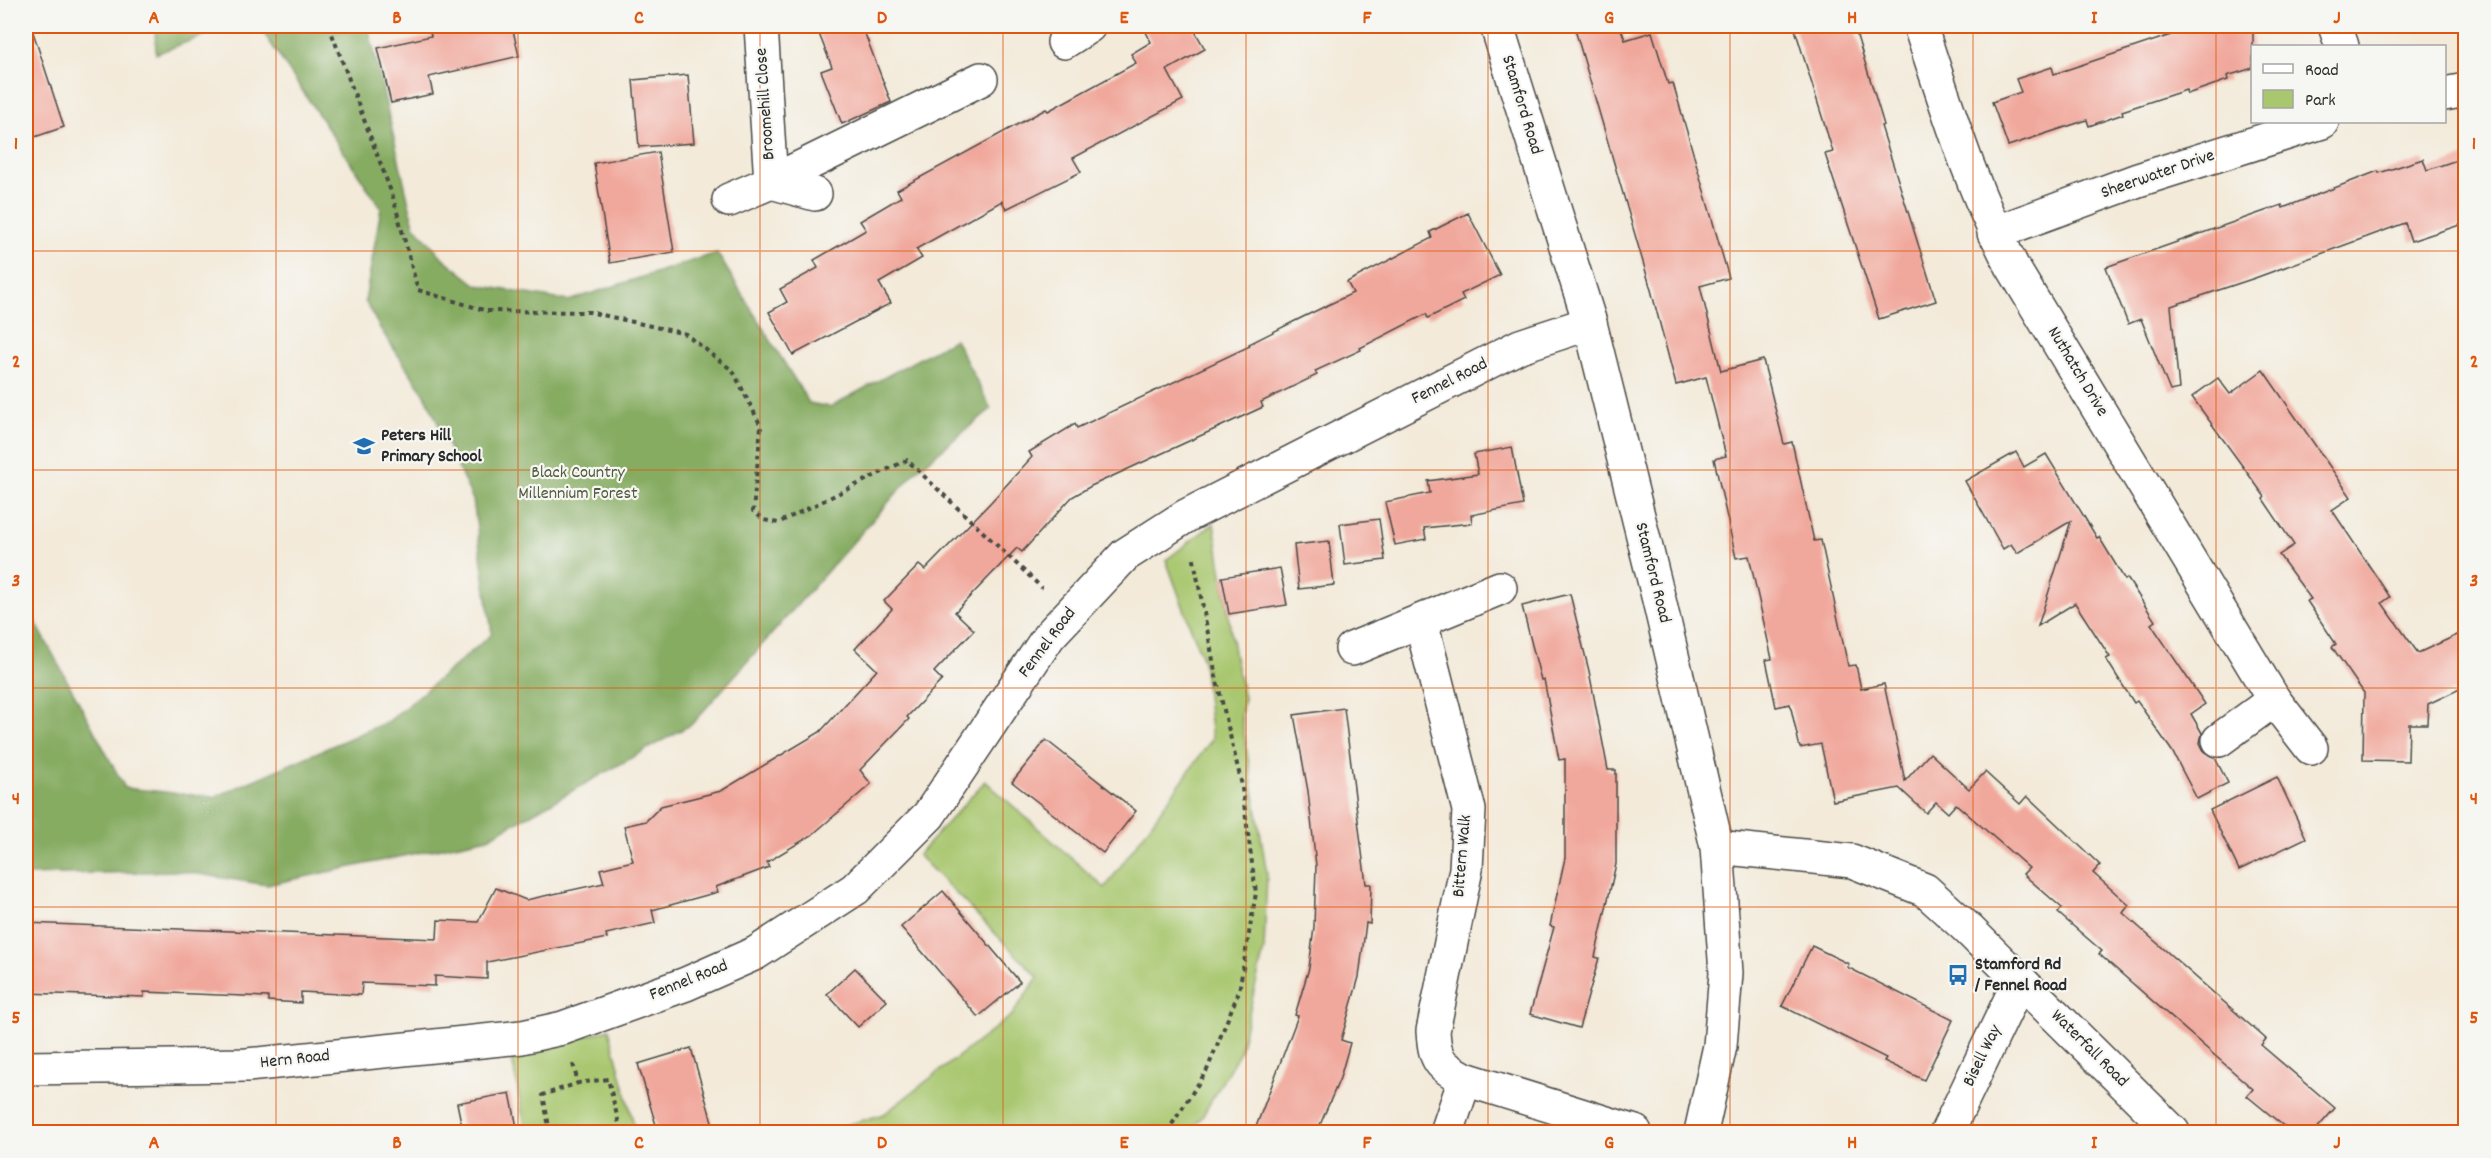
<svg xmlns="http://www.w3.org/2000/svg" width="2491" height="1158" font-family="Dekko,sans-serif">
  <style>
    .green { fill: #a9c76f; stroke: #6a794d; stroke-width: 1.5 }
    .forest { fill: #86ac62; stroke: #586c46; stroke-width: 1.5 }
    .building { fill: #f1a89c }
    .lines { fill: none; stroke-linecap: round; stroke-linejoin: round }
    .minor-casing { stroke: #494845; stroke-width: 36 }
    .path { stroke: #494845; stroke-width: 4; stroke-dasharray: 4.5 4.5; stroke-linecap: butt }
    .minor { stroke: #fff; stroke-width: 33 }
    .grid { fill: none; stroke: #df570e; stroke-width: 1.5; stroke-opacity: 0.55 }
    .labels { text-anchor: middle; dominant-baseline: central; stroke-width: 4.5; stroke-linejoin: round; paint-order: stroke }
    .street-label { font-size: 18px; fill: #2b2b2b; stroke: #f6f6f2 }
    .poi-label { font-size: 18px; font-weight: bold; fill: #2b2b2b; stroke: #f6f6f2; text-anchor: start }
    .park-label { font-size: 18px; fill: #515a3f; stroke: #f6f6f2 }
    .neatline { fill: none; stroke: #df570e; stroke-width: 2 }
    .grid-label { font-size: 20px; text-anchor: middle; font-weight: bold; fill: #df570e }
  </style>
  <rect width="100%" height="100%" fill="#f6f6f2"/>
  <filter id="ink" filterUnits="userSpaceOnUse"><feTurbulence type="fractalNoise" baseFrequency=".0167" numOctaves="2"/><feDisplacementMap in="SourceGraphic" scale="12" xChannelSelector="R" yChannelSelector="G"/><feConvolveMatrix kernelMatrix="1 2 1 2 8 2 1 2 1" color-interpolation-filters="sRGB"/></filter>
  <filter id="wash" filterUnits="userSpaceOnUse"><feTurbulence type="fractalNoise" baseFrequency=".008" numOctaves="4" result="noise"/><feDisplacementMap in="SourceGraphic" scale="24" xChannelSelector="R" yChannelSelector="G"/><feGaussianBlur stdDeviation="1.35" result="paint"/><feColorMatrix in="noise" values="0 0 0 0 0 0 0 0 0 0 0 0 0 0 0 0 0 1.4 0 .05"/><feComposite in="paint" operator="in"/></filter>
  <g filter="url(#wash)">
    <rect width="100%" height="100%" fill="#f3ead9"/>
    <g class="green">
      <polygon points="1214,523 1235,658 1244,698 1241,715 1267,874 1264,950 1240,1051 1202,1117 1188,1132 823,1132 884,1114 1012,1015 1038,977 918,855 985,781 1105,888 1212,739 1203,661 1166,560"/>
      <polygon points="609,1029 636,1132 526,1132 512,1059"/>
    </g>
    <g class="forest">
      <polygon points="155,26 229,26 156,54"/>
      <polygon points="259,26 368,26 414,225 443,258 477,285 568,301 717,253 809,403 830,407 955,339 991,409 917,470 692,724 488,838 267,885 180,871 26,875 26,604 125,788 215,797 389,721 492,634 473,500 425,395 380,328 365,301 381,208"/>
    </g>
    <g id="blocks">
      <g class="building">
        <polygon points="429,26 512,26 519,56 429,77 433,94 391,103 378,48 431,36"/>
        <polygon points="816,26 862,26 891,102 842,124 821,71 832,67"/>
        <polygon points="1143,26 1192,26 1205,49 1167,70 1183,100 1073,158 1081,172 1006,209 1002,201 916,249 922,258 879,283 891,303 793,355 769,312 787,302 780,289 818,268 814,260 866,230 860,221 901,197 897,190 1046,109 1048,111 1136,63 1131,54 1151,42"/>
        <polygon points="1574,26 1620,26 1625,40 1652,32 1668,84 1673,83 1729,278 1700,286 1721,371 1763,360 1784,444 1792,442 1814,541 1821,540 1848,666 1856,665 1861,689 1884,684 1905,781 1930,753 1969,789 1985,772 2020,804 2027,796 2100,865 2093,873 2129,905 2123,913 2266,1039 2261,1045 2335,1108 2314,1132 2291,1132 2247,1096 2253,1089 2099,954 2102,951 2058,913 2062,908 2023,874 2029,868 1956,804 1948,813 1936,802 1926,813 1899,788 1833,801 1821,744 1800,748 1790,704 1776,707 1766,660 1772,659 1749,556 1736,558 1714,459 1726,456 1706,377 1676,385 1650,286"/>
        <polygon points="1794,26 1854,26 1884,125 1881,126 1936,301 1879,319 1825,154 1833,152"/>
        <polygon points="2198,26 2253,26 2253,68 2227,76 2228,80 2187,94 2186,90 2122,111 2123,114 2089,126 2087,120 2008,146 1992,102 2021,92 2016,79 2052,67 2054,74"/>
        <polygon points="32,29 64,127 26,140 26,30"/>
        <polygon points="688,75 694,143 639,147 633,80"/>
        <polygon points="658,152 674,252 610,263 594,163"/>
        <polygon points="2466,157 2466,223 2411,241 2405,223 2255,278 2171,306 2179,389 2170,391 2141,319 2128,324 2106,267 2282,205 2283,208 2378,171 2379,173 2423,159 2427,170"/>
        <polygon points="1468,213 1500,275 1461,294 1464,300 1428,318 1426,314 1360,348 1361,350 1315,371 1317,375 1261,402 1263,407 1091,486 1072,497 1022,552 1017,548 955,612 974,630 934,672 942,680 907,717 909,719 860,770 871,784 812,835 767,862 769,867 716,887 718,892 652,910 655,923 606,934 607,938 487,962 487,979 435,976 435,986 362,983 361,995 301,992 301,1003 268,1001 268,997 144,992 144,997 26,993 26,923 437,939 438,920 478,922 496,888 526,900 604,883 600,869 633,861 624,826 646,821 661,806 721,791 820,732 877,670 855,649 892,609 884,601 919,565 925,570 991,502 1032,457 1029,452 1075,424 1077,428 1250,346 1249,344 1301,318 1353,293 1347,282 1432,238 1430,232"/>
        <polygon points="2263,370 2351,497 2332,510 2390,597 2382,603 2418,653 2466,631 2466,686 2428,704 2427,724 2409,724 2408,761 2363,760 2364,693 2332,647 2336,644 2307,601 2311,599 2279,555 2294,545 2263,499 2265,497 2192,397 2218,378 2230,394"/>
        <polygon points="1512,447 1523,505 1471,515 1472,523 1424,528 1426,539 1395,545 1385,502 1430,493 1428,481 1478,474 1474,454"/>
        <polygon points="2016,452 2024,467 2046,454 2097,538 2099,537 2125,580 2127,578 2155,621 2151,624 2205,704 2191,714 2202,733 2200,743 2204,751 2215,758 2228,783 2197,799 2172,751 2137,701 2134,703 2106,659 2110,657 2075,603 2038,626 2071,521 2017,553 2011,544 2003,549 1965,481"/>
        <polygon points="1379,519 1385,560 1345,565 1340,524"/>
        <polygon points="1329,541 1334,585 1299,589 1294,545"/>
        <polygon points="1280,568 1287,605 1229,614 1222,577"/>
        <polygon points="1570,594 1589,671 1608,770 1616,770 1616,864 1595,957 1599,958 1579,1028 1530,1014 1554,927 1550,926 1565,858 1565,759 1559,760 1544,679 1541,680 1522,606"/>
        <polygon points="1344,708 1366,884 1371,884 1370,924 1366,923 1359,977 1341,1040 1350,1043 1340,1078 1317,1132 1254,1132 1298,1016 1295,1015 1309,968 1314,927 1316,866 1308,791 1294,715"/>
        <polygon points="1046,740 1136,811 1103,853 1012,782"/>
        <polygon points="2277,777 2306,838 2239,870 2210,810"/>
        <polygon points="943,891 1020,982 978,1017 901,927"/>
        <polygon points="1812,946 1849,964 1847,967 1953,1020 1924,1080 1884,1061 1886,1058 1782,1006"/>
        <polygon points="855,968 887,1001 858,1027 827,994"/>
        <polygon points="691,1048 715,1132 658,1132 638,1064"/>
        <polygon points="510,1093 518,1132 463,1132 457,1103"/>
      </g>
    </g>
  </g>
  <g filter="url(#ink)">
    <use href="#blocks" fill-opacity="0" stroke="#494845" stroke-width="1.5"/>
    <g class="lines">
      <defs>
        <g id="minor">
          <polyline points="761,26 771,182 981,79"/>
          <polyline points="1497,26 1590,323 1659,600 1717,847 1726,973 1720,1046 1701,1132"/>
          <path d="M1920,26C1947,107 1972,190 2012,266L2274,700L2311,748"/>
          <polyline points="2335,26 2342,46"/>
          <polyline points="1064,42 1089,26"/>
          <polyline points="2444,94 2466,90"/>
          <polyline points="729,200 771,182 815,194"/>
          <polyline points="1994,233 2138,180 2322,122"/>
          <path d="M1421,622L1469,810L1466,869L1433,1031C1435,1061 1439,1065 1465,1079L1447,1132"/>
          <polyline points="1352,649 1500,588"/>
          <polyline points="2219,740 2274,700"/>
          <polyline points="1717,847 1852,861 1925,890 1967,928 2173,1132"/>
          <polyline points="26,1068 247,1065 522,1037 563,1028 686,984 756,953 855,889 929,815 1049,636 1125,555 1186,516 1520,346 1590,323"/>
          <polyline points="1465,1079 1635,1132"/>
          <polyline points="1947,1132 2020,980"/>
        </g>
      </defs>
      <use href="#minor" class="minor-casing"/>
      <g class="path">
        <polyline points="329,26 393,197 418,290 487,311 589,312 686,334 733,371 761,426 753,511 764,520 778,523 907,460 1042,588"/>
        <polyline points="573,1064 578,1083 608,1079 621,1132"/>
        <polyline points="550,1132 543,1095 578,1083"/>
        <polyline points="1167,1132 1207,1070 1239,991 1256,893 1241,781 1217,681 1193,555"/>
      </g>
      <use href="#minor" class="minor"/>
    </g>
  </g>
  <path class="grid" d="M276,26V1132M518,26V1132M760,26V1132M1003,26V1132M1246,26V1132M1488,26V1132M1730,26V1132M1973,26V1132M2216,26V1132M26,251H2466M26,470H2466M26,688H2466M26,907H2466"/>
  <defs>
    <symbol id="school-bare" viewBox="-9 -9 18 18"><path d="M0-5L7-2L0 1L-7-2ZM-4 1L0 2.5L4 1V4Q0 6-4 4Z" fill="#1f6fb2" stroke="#f6f6f2" stroke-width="2.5" paint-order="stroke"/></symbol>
    <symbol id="bus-bare" viewBox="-9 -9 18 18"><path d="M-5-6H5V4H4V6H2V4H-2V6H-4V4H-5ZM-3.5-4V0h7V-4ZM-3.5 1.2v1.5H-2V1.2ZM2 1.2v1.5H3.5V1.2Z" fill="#1f6fb2" stroke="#f6f6f2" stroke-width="2.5" paint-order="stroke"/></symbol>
  </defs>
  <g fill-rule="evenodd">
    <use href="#school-bare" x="349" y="431" width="30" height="30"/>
    <use href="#bus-bare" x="1943" y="960" width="30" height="30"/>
  </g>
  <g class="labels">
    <g class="street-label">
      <text transform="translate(766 104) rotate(-94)">Broomehill Close</text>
      <text transform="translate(1521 105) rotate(73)">Stamford Road</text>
      <text transform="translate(2158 175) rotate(-19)">Sheerwater Drive</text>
      <text transform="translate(2077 372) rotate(59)">Nuthatch Drive</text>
      <text transform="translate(1450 382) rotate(-27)">Fennel Road</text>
      <text transform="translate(1652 573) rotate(76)">Stamford Road</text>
      <text transform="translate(1048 643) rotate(-53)">Fennel Road</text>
      <text transform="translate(1463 856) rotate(-85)">Bittern Walk</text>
      <text transform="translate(689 981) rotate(-22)">Fennel Road</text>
      <text transform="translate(2089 1049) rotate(45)">Waterfall Road</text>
      <text transform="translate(1983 1056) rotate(-64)">Bisell Way</text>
      <text transform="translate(295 1060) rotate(-6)">Hern Road</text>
    </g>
    <g class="poi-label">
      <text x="381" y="436">Peters Hill<tspan x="381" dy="21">Primary School</tspan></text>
      <text x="1975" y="965">Stamford Rd<tspan x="1975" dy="21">/ Fennel Road</tspan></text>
    </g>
    <g class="park-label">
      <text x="578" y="473">Black Country<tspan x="578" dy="21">Millennium Forest</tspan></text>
    </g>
  </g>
  <rect width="2491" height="1158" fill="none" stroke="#f6f6f2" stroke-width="66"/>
  <rect x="2251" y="45" width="195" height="78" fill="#f6f6f2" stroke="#a5a5a2" stroke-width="1.5"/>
  <rect x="2263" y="64" width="30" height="9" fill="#ffffff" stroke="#a5a5a2" stroke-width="1.5"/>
  <text x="2305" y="75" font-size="18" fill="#2b2b2b">Road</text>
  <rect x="2263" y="90" width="30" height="18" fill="#a9c76f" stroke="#a5a5a2" stroke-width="1.5"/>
  <text x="2305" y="105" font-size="18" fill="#2b2b2b">Park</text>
  <rect x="33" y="33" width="2425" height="1092" class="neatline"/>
  <g class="grid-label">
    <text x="154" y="23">A</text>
    <text x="397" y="23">B</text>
    <text x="639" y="23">C</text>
    <text x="882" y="23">D</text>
    <text x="1124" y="23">E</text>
    <text x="1367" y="23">F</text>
    <text x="1609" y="23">G</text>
    <text x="1852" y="23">H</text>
    <text x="2094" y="23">I</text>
    <text x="2337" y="23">J</text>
    <text x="16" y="149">1</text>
    <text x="2474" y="149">1</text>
    <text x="16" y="367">2</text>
    <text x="2474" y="367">2</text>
    <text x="16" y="586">3</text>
    <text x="2474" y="586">3</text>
    <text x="16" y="804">4</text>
    <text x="2474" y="804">4</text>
    <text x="16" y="1023">5</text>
    <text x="2474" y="1023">5</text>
    <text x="154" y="1148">A</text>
    <text x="397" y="1148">B</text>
    <text x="639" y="1148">C</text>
    <text x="882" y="1148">D</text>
    <text x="1124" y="1148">E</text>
    <text x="1367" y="1148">F</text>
    <text x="1609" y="1148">G</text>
    <text x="1852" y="1148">H</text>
    <text x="2094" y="1148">I</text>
    <text x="2337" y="1148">J</text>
  </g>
</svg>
